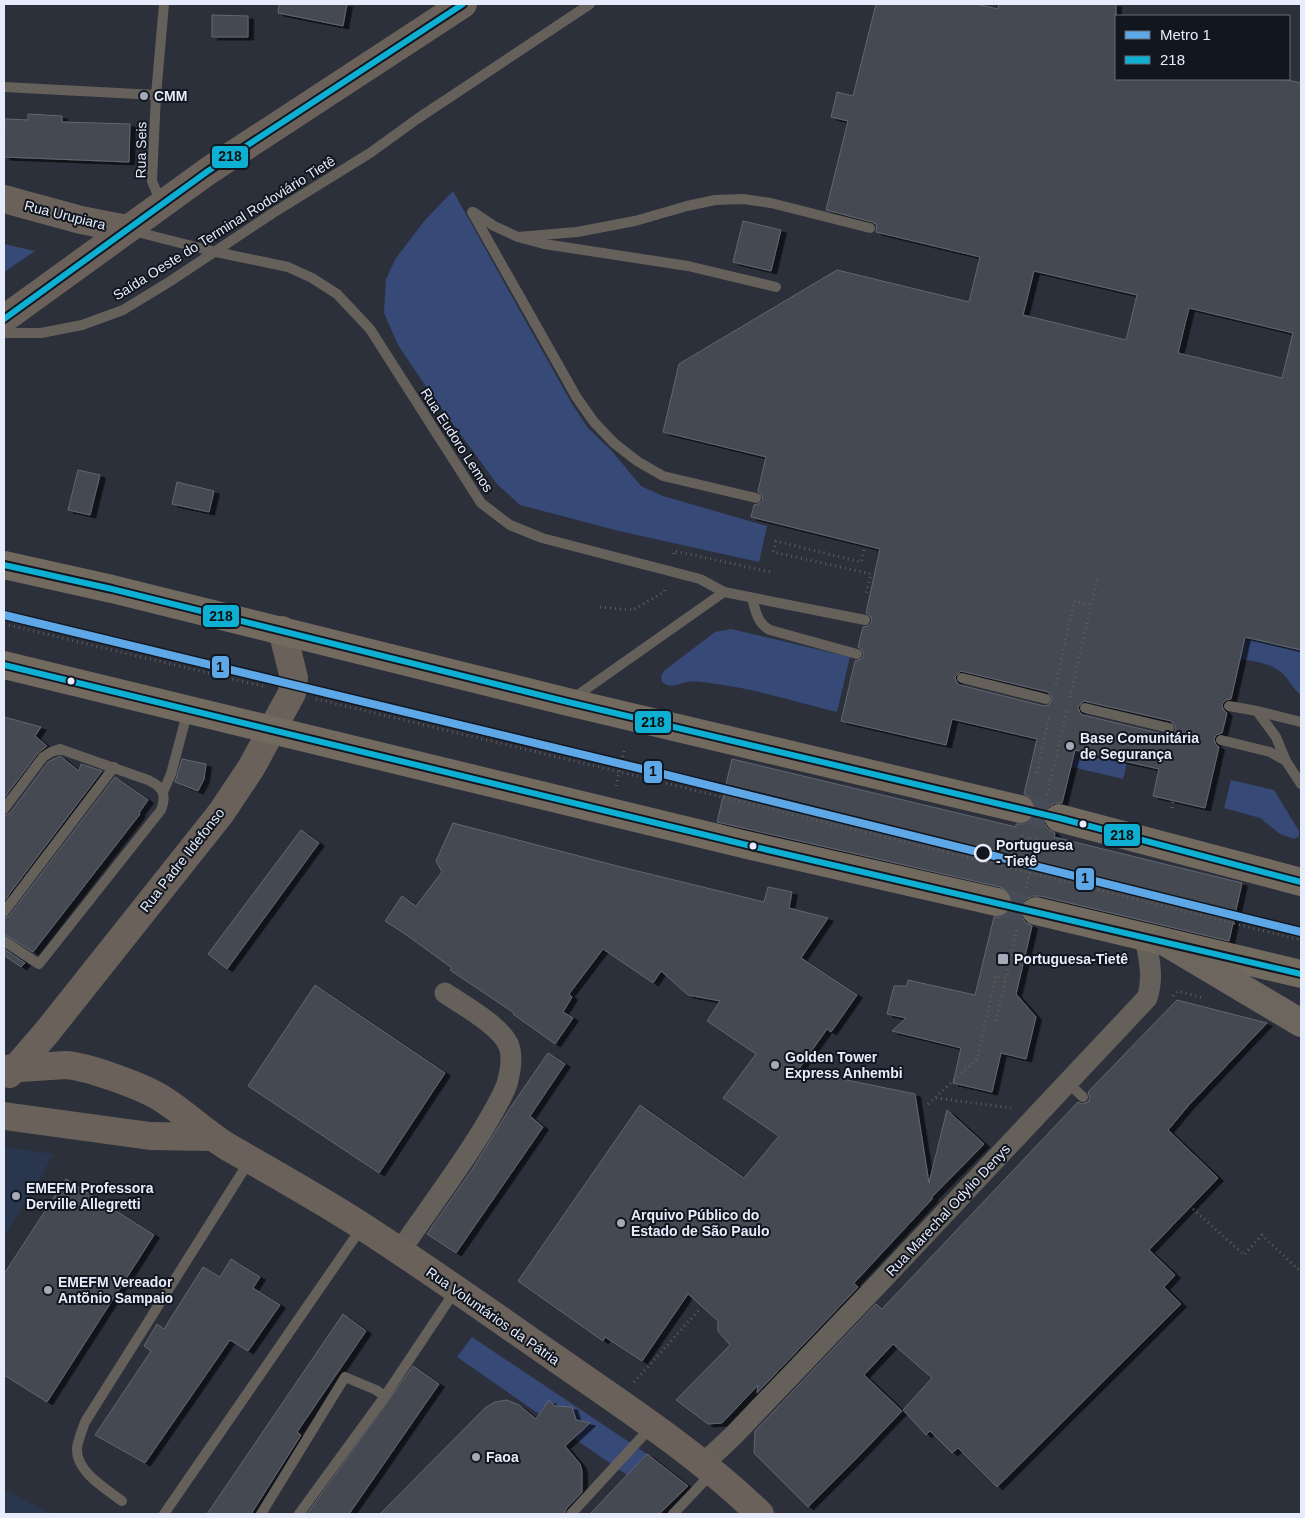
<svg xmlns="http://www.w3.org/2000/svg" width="1305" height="1518" font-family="Helvetica,sans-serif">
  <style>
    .built { fill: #2a354e }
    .green { fill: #364977 }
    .building { fill: #444851; stroke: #626771; fill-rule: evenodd; filter: url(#shadow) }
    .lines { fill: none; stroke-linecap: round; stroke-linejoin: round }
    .primary-tunnel { stroke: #474c58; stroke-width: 28; stroke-dasharray: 28 14; stroke-linecap: butt }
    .path { stroke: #615d5c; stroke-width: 3; stroke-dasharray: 1 4; stroke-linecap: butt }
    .lane { stroke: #66605b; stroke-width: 10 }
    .street { stroke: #66605b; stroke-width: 21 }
    .secondary { stroke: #6a615a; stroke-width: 28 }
    .primary { stroke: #72695f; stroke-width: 28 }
    .highway { stroke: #6d665e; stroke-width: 28 }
    .bus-1-casing { stroke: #11161f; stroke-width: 10 }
    .bus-1 { stroke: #0dafd3; stroke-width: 6 }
    .metro-1-casing { stroke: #11161f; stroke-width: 11 }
    .metro-1 { stroke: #5fa8e7; stroke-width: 8 }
    .poi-dot { fill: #a5aab8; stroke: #11161f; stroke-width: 2 }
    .bus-dot { fill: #e6ecfb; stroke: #11161f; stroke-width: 2 }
    .stop-dot { fill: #11161f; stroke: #e6ecfb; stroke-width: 2.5 }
    .labels { text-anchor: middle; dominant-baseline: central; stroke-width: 4; stroke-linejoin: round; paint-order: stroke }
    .poi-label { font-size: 14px; font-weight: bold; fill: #e6ecfb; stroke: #11161f; text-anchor: start }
    .street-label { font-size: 14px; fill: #e6ecfb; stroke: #11161f }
    .stop-label { font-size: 14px; font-weight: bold; fill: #e6ecfb; stroke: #11161f; text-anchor: start }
    .line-badge { stroke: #11161f; stroke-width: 2 }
    .pale-badge-label { font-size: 14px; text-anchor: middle; font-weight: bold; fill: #111 }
  </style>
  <defs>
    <filter id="shadow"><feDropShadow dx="5.5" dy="3" stdDeviation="0" flood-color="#0009"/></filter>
  </defs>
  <rect width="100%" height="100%" fill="#2b303b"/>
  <g class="built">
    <polygon points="4,1147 54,1154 4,1237"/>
    <polygon points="4,1489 17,1496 52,1514 4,1514"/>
  </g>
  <g class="green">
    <polygon points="453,191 572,404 588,428 611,450 641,486 663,496 767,526 759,562 619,531 520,505 497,484 431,394 398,345 384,313 386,279 396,258 425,220"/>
    <polygon points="4,244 35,251 4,272"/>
    <path d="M731,629L850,657L837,712C795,702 752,688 710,683C703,682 693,681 687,682C677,684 671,689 662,682L661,676L665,670L715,632Z"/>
    <path d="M1245,637L1301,650V695C1294,690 1291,683 1285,676C1274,663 1256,662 1240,659Z"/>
    <polygon points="1076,751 1127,763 1123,779 1072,767"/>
    <polygon points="1231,780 1274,790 1299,831 1299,836 1294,839 1280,834 1260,818 1224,808"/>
    <polygon points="472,1337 647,1454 627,1475 457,1357"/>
  </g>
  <g class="building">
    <polygon points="279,4 347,4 343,26 278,13"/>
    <path d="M876,4H976L998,9L999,4H1116V79H1283L1301,83V650L1245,637L1231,699L1226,700L1222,704L1223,709L1227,713L1222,733L1216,735L1214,739L1216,745L1219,747L1205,808L1153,796L1159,769L1075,750L1062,803H1055L1048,807L1044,814V823L1048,829L1055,833L1054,837L1242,883L1229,941L1040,896H1032L1025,900L1021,907V915L1025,922L1032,926L1016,994L1036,1017L1026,1059L1001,1053L992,1092L953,1083L961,1048L892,1031L906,1018L887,1014L894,986H907L908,980L975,995L994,917H1002L1008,913L1012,906V898L1008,891L1000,887L717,822L732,759L1016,827V824H1024L1031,820L1035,813V804L1030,797L1024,794L1037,739L952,719L946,745L841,721L855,661L861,659L864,655L862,650L858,647L863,627L868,626L872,622L871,617L866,613L880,549L751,517L754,505L758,504L763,500L762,496L758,491L766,457L663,432L679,364L837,270L969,302L980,257L876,232L877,225L872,222L826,210L848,121L831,117L837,92L853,96ZM1034,271L1137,295L1126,340L1023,315ZM1189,308L1293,333L1282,378L1178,353ZM961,671L1048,692L1052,697V701L1048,705L1044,706L960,685L957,683L955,677ZM1084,701L1171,721L1175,726L1176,730L1171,734L1167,735L1083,715L1080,713L1078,707Z"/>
    <polygon points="212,15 248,16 248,37 212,37"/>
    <polygon points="28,114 62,116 62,122 130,124 129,162 4,157 5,119 28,120"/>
    <polygon points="743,221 781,230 771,271 733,262"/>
    <polygon points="78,470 100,475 90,515 68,510"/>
    <polygon points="177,482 214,491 209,512 172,504"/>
    <polygon points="4,717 41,727 35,736 47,746 38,753 4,798"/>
    <polygon points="60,756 79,771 81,764 102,771 4,901 4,816 10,813 48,762"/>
    <polygon points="182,759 206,764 204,779 198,791 175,782"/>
    <polygon points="115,777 148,800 139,813 140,814 33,952 4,934 4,919 9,916"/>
    <polygon points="453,823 617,866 764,902 768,887 792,892 789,908 828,918 801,958 857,995 831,1032 827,1029 798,1070 915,1094 929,1183 947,1110 984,1144 932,1197 932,1199 854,1283 858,1287 757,1393 758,1385 722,1423 708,1424 676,1400 730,1345 718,1331 718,1321 688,1294 642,1361 605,1337 603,1341 518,1281 640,1105 744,1178 779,1136 723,1098 756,1054 707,1021 720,1001 688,995 661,971 653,983 603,949 569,994 572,997 563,1012 573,1018 555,1044 513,1014 514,1013 450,970 452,968 408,936 385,921 402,896 416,906 442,872 436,861"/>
    <polygon points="301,830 319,843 227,969 208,954"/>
    <polygon points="4,949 25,963 21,967 4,955"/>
    <polygon points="315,985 445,1073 379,1173 248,1086"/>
    <polygon points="1177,1000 1267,1023 1188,1106 1168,1130 1218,1178 1149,1250 1175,1275 1164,1287 1181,1304 997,1487 958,1448 952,1453 930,1431 926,1435 903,1410 932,1378 893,1344 864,1375 902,1411 855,1460 808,1507 754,1453 755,1431 876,1304 882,1309 1078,1102 1082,1104 1088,1102 1090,1098 1088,1092"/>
    <polygon points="548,1053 565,1064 530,1116 543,1127 456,1253 427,1234 473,1168 510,1108"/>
    <polygon points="66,1179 154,1235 47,1402 4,1375 4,1274"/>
    <polygon points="231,1259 260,1277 253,1288 280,1305 248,1351 230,1340 145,1463 95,1435 151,1351 144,1346 157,1324 164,1329 203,1267 220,1277"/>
    <polygon points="343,1314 366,1331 297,1432 301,1435 251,1514 207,1514"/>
    <polygon points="413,1366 439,1384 349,1514 307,1514"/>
    <polygon points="507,1400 519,1405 536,1419 549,1400 555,1406 572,1407 576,1420 590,1423 565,1446 580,1464 582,1471 582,1492 566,1509 564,1514 380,1514 485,1408 495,1402"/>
    <polygon points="647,1454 688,1486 659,1514 590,1514"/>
  </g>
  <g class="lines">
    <g class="primary-tunnel">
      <polyline points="1020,809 1059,818"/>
      <polyline points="997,902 1036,911"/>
    </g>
    <g class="path">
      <polyline points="865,545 861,562 776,541 773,552 871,574 866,594"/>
      <polyline points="674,554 674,551 771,572"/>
      <polyline points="600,607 633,610 664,592 665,587"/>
      <polyline points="4,624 266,687"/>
      <polyline points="1056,684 1074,601 1091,605"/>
      <polyline points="1070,697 1097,579"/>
      <polyline points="316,699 649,779 1301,940"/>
      <polyline points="1037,773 1049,717"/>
      <polyline points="616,786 625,747"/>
      <polyline points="1047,795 1067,711"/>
      <polyline points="1172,808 1173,800"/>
      <polyline points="1020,846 1023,834"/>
      <polyline points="1027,848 1030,834"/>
      <polyline points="1026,888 1038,835"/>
      <polyline points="1173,996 1178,991 1203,998"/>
      <polyline points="996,1021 1006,978"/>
      <polyline points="936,1098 1011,1108"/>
      <polyline points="928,1104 977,1059 996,976 1006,978 1017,928"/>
      <polyline points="1193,1209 1244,1255 1262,1235 1301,1272"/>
      <polyline points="634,1382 699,1310"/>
    </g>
    <g class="lane">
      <polyline points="4,87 156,95"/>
      <polyline points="161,203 152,181 156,95 164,4"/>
      <polyline points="472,212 577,398 594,422 614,443 637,461 663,476 756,498"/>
      <polyline points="473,212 494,226 518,237 544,244 688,266 776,287"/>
      <polyline points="133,231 216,252 288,267 312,278 337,294 370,329 481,503 510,525 542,538 700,579 724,592 865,620"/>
      <polyline points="518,237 577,232 635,221 687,206 715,200 743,199 771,203 870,228"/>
      <polyline points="4,333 41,333 82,325 123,310 169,282 273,213 370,153 417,119 590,4"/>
      <path d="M752,598C756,612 757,623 770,630L857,654"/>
      <polyline points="962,678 1046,699"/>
      <polyline points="572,699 724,592"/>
      <polyline points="1229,706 1257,711 1301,722"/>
      <polyline points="1085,708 1169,728"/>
      <polyline points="1257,711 1276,737 1286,761 1301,784"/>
      <polyline points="1221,740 1270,752 1286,761"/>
      <polyline points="163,792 171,774 188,710"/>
      <path d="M4,809L43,757L51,752L60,749L148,780C163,787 167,794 161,810L39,964L4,941"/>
      <polyline points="4,912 114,767"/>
      <polyline points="1068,1083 1083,1097"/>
      <polyline points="385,1396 455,1291"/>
      <path d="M122,1501C106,1489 75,1471 77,1448C78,1440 82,1430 85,1422L250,1160"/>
      <polyline points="164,1514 362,1227"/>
      <polyline points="261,1514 345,1377 376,1390 385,1396 299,1514"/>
      <polyline points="571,1514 651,1427"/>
      <polyline points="673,1514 712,1473"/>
    </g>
    <g class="street">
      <path d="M400,1251C427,1211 457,1172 482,1131C491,1116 501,1100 507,1084C510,1073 513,1057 509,1046C501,1026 463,1005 445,993"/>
      <path d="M703,1464L733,1436L882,1280L1147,998C1154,978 1149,958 1145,937"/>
    </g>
    <g class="secondary">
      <polyline points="4,199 81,220 127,229"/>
      <polyline points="4,319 208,171 463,4"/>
      <path d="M4,1069L66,1065C89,1067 145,1087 164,1100C186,1114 205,1133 228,1147C270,1171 313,1195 354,1221C423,1265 490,1313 558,1360C627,1408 699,1455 760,1514"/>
      <polyline points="9,1074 16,1068 47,1032 221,813 251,768 292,693 294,678 282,630"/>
      <polyline points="4,1116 150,1136 212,1137"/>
    </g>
    <g class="primary">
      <polyline points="4,565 112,589 568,702 1020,809"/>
      <polyline points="4,665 751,846 997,902"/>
      <polyline points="1059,818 1301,882"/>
      <polyline points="1036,911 1301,974"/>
    </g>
    <polyline class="highway" points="1165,942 1301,1023"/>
    <defs>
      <g id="bus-1">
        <polyline points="4,319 208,171 463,4"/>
        <polyline points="4,565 112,589 568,702 1059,818 1301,882"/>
        <polyline points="4,665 751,846 1301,974"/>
      </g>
    </defs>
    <use href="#bus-1" class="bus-1-casing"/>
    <use href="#bus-1" class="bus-1"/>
    <defs>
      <polyline id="metro-1" points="4,615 667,775 1301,932"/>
    </defs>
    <use href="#metro-1" class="metro-1-casing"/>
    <use href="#metro-1" class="metro-1"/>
  </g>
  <g class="poi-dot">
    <circle cx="144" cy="96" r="5"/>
    <circle cx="1070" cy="746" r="5"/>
    <rect x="997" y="953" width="12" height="12" rx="2.5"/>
    <circle cx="775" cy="1065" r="5"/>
    <circle cx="16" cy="1196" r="5"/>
    <circle cx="621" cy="1223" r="5"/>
    <circle cx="48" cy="1290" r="5"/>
    <circle cx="476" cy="1457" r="5"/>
  </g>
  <g class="bus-dot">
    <circle cx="71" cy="681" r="4.5"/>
    <circle cx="1083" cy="824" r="4.5"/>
    <circle cx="753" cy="846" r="4.5"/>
  </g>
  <circle class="stop-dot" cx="983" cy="853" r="8"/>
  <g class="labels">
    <g class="poi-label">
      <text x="154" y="96">CMM</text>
      <text x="1080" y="738">Base Comunitária<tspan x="1080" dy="16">de Segurança</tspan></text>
      <text x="1014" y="959">Portuguesa-Tietê</text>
      <text x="785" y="1057">Golden Tower<tspan x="785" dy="16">Express Anhembi</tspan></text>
      <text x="26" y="1188">EMEFM Professora<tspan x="26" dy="16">Derville Allegretti</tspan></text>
      <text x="631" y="1215">Arquivo Público do<tspan x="631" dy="16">Estado de São Paulo</tspan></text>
      <text x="58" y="1282">EMEFM Vereador<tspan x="58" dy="16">Antõnio Sampaio</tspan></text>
      <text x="486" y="1457">Faoa</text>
    </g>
    <g class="street-label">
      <text transform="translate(141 150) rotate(-89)">Rua Seis</text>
      <text transform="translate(65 215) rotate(14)">Rua Urupiara</text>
      <text transform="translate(224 228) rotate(-32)">Saída Oeste do Terminal Rodoviário Tietê</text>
      <text transform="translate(457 440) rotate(57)">Rua Eudoro Lemos</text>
      <text transform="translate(182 860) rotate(-52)">Rua Padre Ildefonso</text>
      <text transform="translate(948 1210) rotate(-47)">Rua Marechal Odylio Denys</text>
      <text transform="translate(493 1316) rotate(35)">Rua Voluntários da Pátria</text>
    </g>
    <g class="stop-label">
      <text x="996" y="845">Portuguesa<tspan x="996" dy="16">- Tietê</tspan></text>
    </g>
  </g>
  <g class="line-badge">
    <rect x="211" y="145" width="38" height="24" rx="5" fill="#0dafd3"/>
    <rect x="202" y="604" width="38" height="24" rx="5" fill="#0dafd3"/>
    <rect x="211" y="655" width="19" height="24" rx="5" fill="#5fa8e7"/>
    <rect x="634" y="710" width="38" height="24" rx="5" fill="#0dafd3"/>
    <rect x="643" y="760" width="20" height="24" rx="5" fill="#5fa8e7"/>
    <rect x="1103" y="823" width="38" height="24" rx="5" fill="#0dafd3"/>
    <rect x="1075" y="867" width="20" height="24" rx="5" fill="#5fa8e7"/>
  </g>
  <g class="pale-badge-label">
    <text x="230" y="161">218</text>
    <text x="221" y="621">218</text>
    <text x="220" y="672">1</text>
    <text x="653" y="727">218</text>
    <text x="653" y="776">1</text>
    <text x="1122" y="840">218</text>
    <text x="1085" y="883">1</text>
  </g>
  <rect width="1305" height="1518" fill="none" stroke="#e6ecfb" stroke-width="10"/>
  <rect x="1115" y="15" width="175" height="65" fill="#11161f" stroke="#666c77"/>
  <rect x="1125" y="31" width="25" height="8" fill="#5fa8e7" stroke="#666c77"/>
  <text x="1160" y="40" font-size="15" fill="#e6ecfb">Metro 1</text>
  <rect x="1125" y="56" width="25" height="8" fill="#0dafd3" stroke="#666c77"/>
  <text x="1160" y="65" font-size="15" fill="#e6ecfb">218</text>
</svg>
